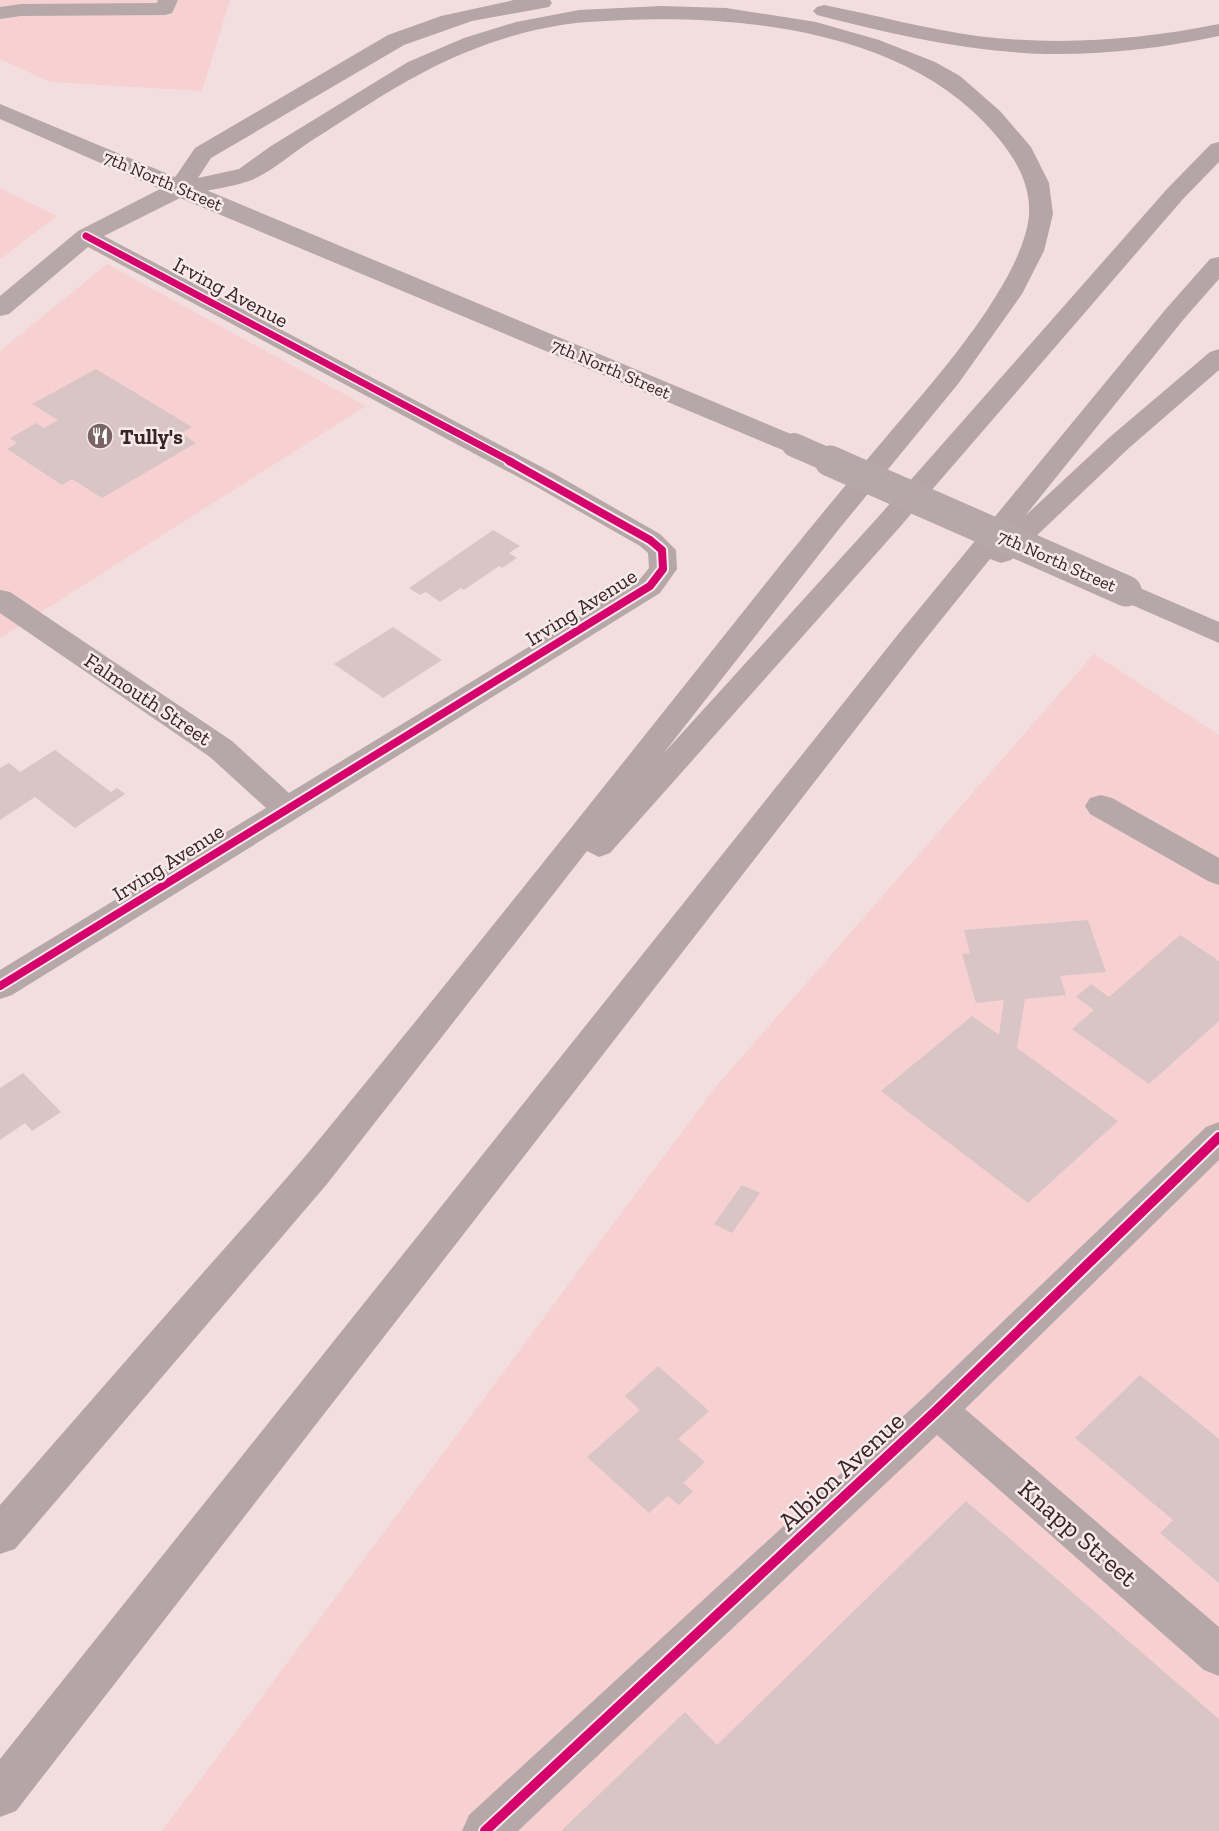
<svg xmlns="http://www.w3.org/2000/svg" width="1219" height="1831" font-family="'Zilla Slab',serif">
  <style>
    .built { fill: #f7d0d2 }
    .building { fill: #d9c5c6 }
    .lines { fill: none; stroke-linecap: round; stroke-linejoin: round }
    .minor { fill: #b6a8a8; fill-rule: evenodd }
    .highway { fill: #b6a5a6; fill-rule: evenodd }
    .minor-bridge-far1 { stroke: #b6a8a8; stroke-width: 24 }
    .minor-bridge { stroke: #b6a8a8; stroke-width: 31 }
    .cycleway-far2-casing { stroke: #f6eaea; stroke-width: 10 }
    .cycleway-far1-casing { stroke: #f6eaea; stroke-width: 12 }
    .cycleway-casing { stroke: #f6eaea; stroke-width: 14 }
    .cycleway-far2 { stroke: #d6006c; stroke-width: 7 }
    .cycleway-far1 { stroke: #d6006c; stroke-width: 8 }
    .cycleway { stroke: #d6006c; stroke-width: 10 }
    .labels { text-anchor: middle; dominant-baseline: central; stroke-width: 5; stroke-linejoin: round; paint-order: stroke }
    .far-street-label { font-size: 18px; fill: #3a2325; stroke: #f6eaea }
    .street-label { font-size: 21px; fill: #3a2325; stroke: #f6eaea }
    .poi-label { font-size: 21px; font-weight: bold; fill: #3a2325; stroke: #f6eaea; text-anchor: start }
    .near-street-label { font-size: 26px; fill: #3a2325; stroke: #f6eaea }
  </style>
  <rect width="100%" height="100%" fill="#f2dedf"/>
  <g class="built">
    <polygon points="0,0 230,0 202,91 50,82 0,59"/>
    <polygon points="0,188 57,216 0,259"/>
    <polygon points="107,264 366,406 0,638 0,351"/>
    <polygon points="1094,654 1219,735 1219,1831 162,1831 713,1090"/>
  </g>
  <g class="building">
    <polygon points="96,369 192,427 181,433 196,443 102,498 72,479 62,485 7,449 17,443 10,438 36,423 44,428 58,420 32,404"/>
    <polygon points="493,530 520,546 509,553 517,558 502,568 499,566 464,590 461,588 440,602 426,592 420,595 409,588"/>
    <polygon points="393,627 442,660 383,698 334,664"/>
    <polygon points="55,750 111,792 117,788 125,794 75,828 35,797 0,820 0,768 9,763 20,772"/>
    <polygon points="1088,920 1106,972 1060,976 1066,995 1025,999 1017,1048 1118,1121 1028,1203 881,1091 972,1016 999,1035 1004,1000 976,1003 962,954 970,953 964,930"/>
    <polygon points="1180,935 1219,961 1219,1021 1149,1084 1072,1029 1094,1010 1076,997 1091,984 1109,997"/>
    <polygon points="23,1073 61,1112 32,1131 25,1123 0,1140 0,1088"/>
    <polygon points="742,1185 760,1193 732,1233 714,1224"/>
    <polygon points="658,1366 709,1411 678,1439 705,1462 683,1483 693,1491 679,1505 668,1496 649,1513 587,1457 640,1410 625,1396"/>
    <polygon points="1140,1375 1219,1439 1219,1583 1160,1533 1173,1520 1075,1438"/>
    <polygon points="966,1501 1219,1719 1219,1831 561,1831 685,1712 717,1745"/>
  </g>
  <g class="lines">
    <g class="minor">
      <polygon points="158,0 178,0 172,13 165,15 21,16 0,19 0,7 21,4 157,3"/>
      <polygon points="0,104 803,439 807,445 803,451 794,453 785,451 180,198 104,236 555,474 660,534 676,550 677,569 660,593 12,995 0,999 0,970 266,808 210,757 0,613 0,590 10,592 232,741 289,793 640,579 649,568 648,553 640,546 535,486 88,247 9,314 0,316 0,296 78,231 160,189 0,119"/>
      <polygon points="1126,582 1219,622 1219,643 1116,598 1112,591 1116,584"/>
      <polygon points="1101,795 1112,798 1219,858 1219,885 1208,881 1090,814 1085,806 1090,798"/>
      <polygon points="1219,1122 1219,1160 965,1409 1219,1627 1219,1676 1204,1670 937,1435 518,1831 462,1831 469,1815 923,1398 1206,1127"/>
    </g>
    <g class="highway">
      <path d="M514,0H550L552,3L549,7L472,21L404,45L211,158L198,178L239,169L271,146L408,62L464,38L516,22L579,10L661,6L726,8L816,22L879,40L935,62L960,76L1000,111L1031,147L1049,183L1053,214L1044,251L1022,294L958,384L839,529L663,754L879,516L1167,189L1211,144L1219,142V162L1183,199L899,528L610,853L599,857L587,851L327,1184L15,1549L0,1554V1505C70,1425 139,1345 209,1266C247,1223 286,1180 322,1136C479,945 632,751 786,558C819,517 853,476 887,436C931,385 1023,282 1029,215C1031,183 1014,156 994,133C901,24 720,12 588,22C532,26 473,46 424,72C385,92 348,118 311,141C294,152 273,170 256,178C238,187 200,191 179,196L171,194L167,189L195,148L388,35L441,16Z"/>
      <path d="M824,5C875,15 926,29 977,36C1059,46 1139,40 1219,24V36C1162,48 1105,55 1046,54C969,52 891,34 817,15L813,11L817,7Z"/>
      <polygon points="1219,257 1219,279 1183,320 1025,516 1111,436 1210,352 1219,349 1219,370 1129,448 1011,560 1001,563 990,559 920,646 16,1811 0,1817 0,1759 900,632 1165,310 1210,259"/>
    </g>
    <polyline class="minor-bridge-far1" points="794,445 833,462"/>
    <polyline class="minor-bridge" points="830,461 1126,591"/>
    <defs>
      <polyline id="cycleway-far2" points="86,236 512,462"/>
      <polyline id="cycleway-far1" points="0,986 650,586 663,569 662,550 650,540 509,461"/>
      <polyline id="cycleway" points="485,1831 937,1410 1219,1137"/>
    </defs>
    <use href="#cycleway-far2" class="cycleway-far2-casing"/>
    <use href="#cycleway-far1" class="cycleway-far1-casing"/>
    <use href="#cycleway" class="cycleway-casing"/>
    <use href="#cycleway-far2" class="cycleway-far2"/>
    <use href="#cycleway-far1" class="cycleway-far1"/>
    <use href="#cycleway" class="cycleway"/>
  </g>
  <defs>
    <symbol id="restaurant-disc" viewBox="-11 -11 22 22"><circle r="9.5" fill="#7a6466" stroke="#f6eaea"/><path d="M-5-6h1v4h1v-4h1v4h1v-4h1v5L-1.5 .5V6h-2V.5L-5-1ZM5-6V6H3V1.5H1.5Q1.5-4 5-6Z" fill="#fff"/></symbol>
  </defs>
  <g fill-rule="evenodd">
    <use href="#restaurant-disc" x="85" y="421" width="30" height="30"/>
  </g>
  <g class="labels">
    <g class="far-street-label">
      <text transform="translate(163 181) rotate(23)">7th North Street</text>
      <text transform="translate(611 369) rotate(23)">7th North Street</text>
      <text transform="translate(1057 561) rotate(24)">7th North Street</text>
    </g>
    <g class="street-label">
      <text transform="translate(231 292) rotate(28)">Irving Avenue</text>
      <text transform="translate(581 607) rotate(-32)">Irving Avenue</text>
      <text transform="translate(148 699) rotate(34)">Falmouth Street</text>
      <text transform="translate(168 862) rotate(-32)">Irving Avenue</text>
    </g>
    <g class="poi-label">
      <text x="120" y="436">Tully's</text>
    </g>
    <g class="near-street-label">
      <text transform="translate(841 1471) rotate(-43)">Albion Avenue</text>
      <text transform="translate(1078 1533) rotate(41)">Knapp Street</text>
    </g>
  </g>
</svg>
